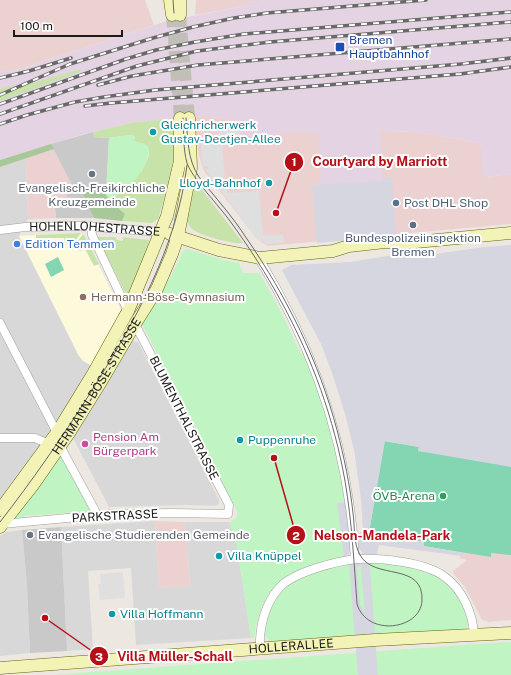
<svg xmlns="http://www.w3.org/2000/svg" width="511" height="675" font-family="'Public Sans',sans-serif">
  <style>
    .residential { fill: #d9d8d8 }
    .commercial { fill: #ecd1d1 }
    .industrial { fill: #e4d3e2 }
    .education { fill: #fcfada }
    .religious { fill: #c9c9c9 }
    .grass { fill: #c8e3aa }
    .forest { fill: #a9c899 }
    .park { fill: #c0f4c2 }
    .pitch { fill: #84d5b2 }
    .parking { fill: #dfdfdf }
    .plaza { fill: #d6d6e1; fill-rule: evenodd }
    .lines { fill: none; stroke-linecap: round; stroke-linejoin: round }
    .secondary-tunnel { stroke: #c2bfb9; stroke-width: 12; stroke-dasharray: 12 6; stroke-linecap: butt }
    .street-casing { stroke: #9f9f9f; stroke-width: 9 }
    .secondary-casing { stroke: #61660d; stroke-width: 13 }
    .street { stroke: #fff; stroke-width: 8 }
    .secondary { stroke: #f3f3b7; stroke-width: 12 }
    .tram { stroke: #696969; stroke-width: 1 }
    .rail-casing { stroke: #696969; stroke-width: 3.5 }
    .rail { stroke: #fff; stroke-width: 2; stroke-dasharray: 6; stroke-linecap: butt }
    .transit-dot { fill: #1a4fb4; stroke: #fff; stroke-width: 1.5 }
    .culture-dot { fill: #0f9aa8; stroke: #fff; stroke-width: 1.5 }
    .worship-dot { fill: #6b7280; stroke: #fff; stroke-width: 1.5 }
    .service-dot { fill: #5c6f8a; stroke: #fff; stroke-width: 1.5 }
    .shop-dot { fill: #3f7fe0; stroke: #fff; stroke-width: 1.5 }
    .education-dot { fill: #8d6e63; stroke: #fff; stroke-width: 1.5 }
    .hotel-dot { fill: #d1479c; stroke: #fff; stroke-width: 1.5 }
    .leisure-dot { fill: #2e9e5b; stroke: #fff; stroke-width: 1.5 }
    .labels { text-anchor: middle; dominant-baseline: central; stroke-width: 4; stroke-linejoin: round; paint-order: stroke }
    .transit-label { font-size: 12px; fill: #164399; stroke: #fff; text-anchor: start }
    .culture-label { font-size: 12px; fill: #0d838f; stroke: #fff; text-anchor: start }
    .worship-label { font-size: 12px; fill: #5b616d; stroke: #fff }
    .service-label { font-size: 12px; fill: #4e5e75; stroke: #fff; text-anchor: start }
    .street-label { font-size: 12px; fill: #1b1b1b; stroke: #fff }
    .shop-label { font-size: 12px; fill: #366cbe; stroke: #fff; text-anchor: start }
    .education-label { font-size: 12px; fill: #785e54; stroke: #fff; text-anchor: start }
    .hotel-label { font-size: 12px; fill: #b23c85; stroke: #fff; text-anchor: start }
    .leisure-label { font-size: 12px; fill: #27864d; stroke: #fff; text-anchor: end }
    .leader { fill: none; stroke: #b51018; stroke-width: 1.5 }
    .callout-dot { fill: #b51018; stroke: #fff; stroke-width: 1.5 }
    .mark-label { font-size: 12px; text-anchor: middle; font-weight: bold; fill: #fff }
    .callout-label { font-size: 13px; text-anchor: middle; font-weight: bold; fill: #b51018; stroke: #fff; stroke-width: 4; stroke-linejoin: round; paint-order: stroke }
  </style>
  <rect width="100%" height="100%" fill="#ece8e1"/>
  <g class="residential">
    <polygon points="26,158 28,219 19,236 79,356 92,366 66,409 37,451 0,501 0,167"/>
    <polygon points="132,341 138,342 219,500 219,504 215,506 186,505 109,507 73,438"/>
    <polygon points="155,521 159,588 190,585 185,522 230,522 237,547 251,638 136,645 131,568 88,571 93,649 67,651 61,527"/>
    <polygon points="22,530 27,584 30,653 0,656 0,536 6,532"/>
  </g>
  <g class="commercial">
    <polygon points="0,0 145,0 154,25 20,69 0,72"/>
    <polygon points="196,0 271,0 245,2 245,6 195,15"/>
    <polygon points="206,116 308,132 357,130 415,132 480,143 486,177 511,174 511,224 268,246 261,242 256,238 204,171 199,156 194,117"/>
    <polygon points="54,149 74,189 68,197 71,197 71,206 55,207 56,218 28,219 26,158"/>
    <polygon points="511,460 511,620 489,622 482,620 465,587 452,572 467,560 459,558 463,553 423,546"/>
    <polygon points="155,521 185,522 190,586 159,588"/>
  </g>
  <polygon class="industrial" points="267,0 511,0 511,174 486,177 483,175 480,143 415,132 380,131 383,181 321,186 318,133 309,133 308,132 242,137 238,121 206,116 136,122 84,134 0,160 0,72 20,69 167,21 245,6 245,2"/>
  <polygon class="education" points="79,233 83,234 122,312 92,366 83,361 79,356 19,236"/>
  <g class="religious">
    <polygon points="93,132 95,137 109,138 106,195 109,198 92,213 94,218 56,218 55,207 71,206 71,197 67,197 68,189 74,189 51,144"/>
    <polygon points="61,527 67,651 30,653 27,584 22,530"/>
  </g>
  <g class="grass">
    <polygon points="81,69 80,72 0,101 0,89 7,87 33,83"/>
    <polygon points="173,119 176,141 174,156 168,185 158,219 152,223 122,221 125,214 107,204 109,198 115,197 142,171 149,156 149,148 144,144 134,141 135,136 130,135 109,138 95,137 93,132 136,122"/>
    <path d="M196,182L243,243C235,245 203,236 195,231C191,229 189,226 187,222L191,192Z"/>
    <polygon points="79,233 81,233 72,245 65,243 64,238 36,238 36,235"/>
    <polygon points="83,234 99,264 94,266 85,249 80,251 75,245"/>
    <polygon points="97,237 116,237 116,240 123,241 123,237 149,240 141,267 128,298"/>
  </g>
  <g class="forest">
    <polygon points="51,144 54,149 0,167 0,160"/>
    <polygon points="80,187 106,187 106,195 109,198 107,203 119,199 119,209 125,214 122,221 94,218"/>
  </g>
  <g class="park">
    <path d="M130,135L135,136L134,141L145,144L149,148C149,167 128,195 109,198L106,195L109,138Z"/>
    <polygon points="187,249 223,260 239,263 243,273 259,273 261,276 278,306 301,354 304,353 319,392 334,442 346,502 338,503 344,559 281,582 269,593 261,609 256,626 255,635 253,638 251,638 237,547 230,522 237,517 237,511 142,324 170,278 184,250"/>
    <polygon points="62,455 91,511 24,516 23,518 14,519"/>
    <path d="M365,563C413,564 458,567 468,625L465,629L460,631L273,643L270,641L265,635L266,623L271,608L278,593L285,586L315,571L349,564Z"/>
    <polygon points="511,642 511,675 51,675 476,644"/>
  </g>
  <g class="pitch">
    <polygon points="58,257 64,270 51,277 45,264"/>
    <polygon points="384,441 419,447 418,451 511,460 511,555 491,553 491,557 423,546 417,540 417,538 404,536 403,539 369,533"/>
  </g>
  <g class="parking">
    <polygon points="239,128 241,137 236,138 236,141 222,143 225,179 226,179 227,193 259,191 263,235 283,235 284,242 268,244 261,241 256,238 210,176 205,170 209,168 208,166 203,166 200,137 213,136 223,130"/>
    <polygon points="123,572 125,598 100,600 98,584 101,584 100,574"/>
  </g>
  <g class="plaza">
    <polygon points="392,177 396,236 317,243 312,185 383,181 383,178"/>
    <polygon points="511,245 511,467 418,451 419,447 385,441 369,533 403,539 404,536 417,538 417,540 424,542 424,546 464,553 461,556 379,545 377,554 363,554 359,548 358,533 363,532 361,499 354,450 345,414 332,373 321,344 282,270 291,265 350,262 431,249 435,254 484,247"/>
    <polygon points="346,502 351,550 349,554 344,559 337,503"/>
    <path d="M365,563L370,567L378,675H358L349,564ZM361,566V567L365,613L360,604L357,567Z"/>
  </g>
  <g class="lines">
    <g class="secondary-tunnel">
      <polyline points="172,15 180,118"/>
      <polyline points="180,15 189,118"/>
    </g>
    <defs>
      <g id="street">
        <polyline points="91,226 92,235 128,311"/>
        <path id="s1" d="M0,230L25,227L81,226L161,232"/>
        <path d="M258,257C315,349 349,451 355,559"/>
        <polyline points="0,323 55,429 58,431"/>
        <polyline points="0,438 35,438 49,444"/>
        <polyline points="60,446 98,516"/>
        <polyline points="2,524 111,514 173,513 228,514 229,505 135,324"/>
        <path d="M260,649C259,627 265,603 280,587C294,572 337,561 357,559C381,558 426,562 445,577C463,590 473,614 474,635"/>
      </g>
      <g id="secondary">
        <polyline points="170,0 172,15"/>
        <polyline points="180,0 180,15"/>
        <polyline points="170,234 219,250 260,258 333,251 349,246 385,242 416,242 511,233"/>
        <polyline points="0,510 58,431 93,374 128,311 167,216 180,161 180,118"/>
        <path id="s2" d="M0,527L33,485L69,433L102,380L135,324L157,289L172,254L178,236L191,168L189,118"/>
        <path id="s3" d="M0,668L375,640L511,633"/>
      </g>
    </defs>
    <use href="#street" class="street-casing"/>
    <use href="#secondary" class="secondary-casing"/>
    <use href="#street" class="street"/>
    <use href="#secondary" class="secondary"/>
    <g class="tram">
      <polyline points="173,0 174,13"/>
      <path d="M183,118C184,133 183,149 187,163C192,178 220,207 230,221C249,247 267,275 282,303C312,358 334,419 345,481C352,522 354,563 357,604C367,637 420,630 422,601C424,561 374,581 360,555C353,543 355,526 353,513C350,485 344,457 337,430C319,362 287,297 247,239C233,217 215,197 199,177C187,159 188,138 186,118"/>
      <path d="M0,522C32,481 61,439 89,395C133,325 177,248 187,165"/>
    </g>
    <defs>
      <g id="rail">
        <polyline points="0,78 29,71 71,58"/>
        <polyline points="98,85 132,76 198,65 511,39"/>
        <polyline points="0,95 70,64 153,38 193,27 234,18 267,13 426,0"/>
        <polyline points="0,104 126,59 156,50 195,42 244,34 511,12"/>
        <polyline points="85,106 111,103 460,74 511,67"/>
        <polyline points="0,114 137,66 197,51 270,42 511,22"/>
        <polyline points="0,124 27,115 75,102 104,97 155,90 461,64 511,58"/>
      </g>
    </defs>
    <use href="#rail" class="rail-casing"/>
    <use href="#rail" class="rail"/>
  </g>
  <rect class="transit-dot" x="335" y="42" width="10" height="10" rx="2"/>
  <g class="culture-dot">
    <circle cx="153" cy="132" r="4"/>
    <circle cx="269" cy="183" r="4"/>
    <circle cx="240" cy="440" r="4"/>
    <circle cx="219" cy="556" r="4"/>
    <circle cx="112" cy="614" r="4"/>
  </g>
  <g class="worship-dot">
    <circle cx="92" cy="174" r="4"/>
    <circle cx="30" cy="535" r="4"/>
  </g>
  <g class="service-dot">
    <circle cx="396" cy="203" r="4"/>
    <circle cx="413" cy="225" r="4"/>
  </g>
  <circle class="shop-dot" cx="17" cy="244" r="4"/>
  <circle class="education-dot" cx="83" cy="297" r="4"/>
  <circle class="hotel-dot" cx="85" cy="444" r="4"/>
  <circle class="leisure-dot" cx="443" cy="496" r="4"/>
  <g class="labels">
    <g class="transit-label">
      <text x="349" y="40">Bremen<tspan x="349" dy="14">Hauptbahnhof</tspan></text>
    </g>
    <g class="culture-label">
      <text x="161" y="125">Gleichricherwerk<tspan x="161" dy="14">Gustav-Deetjen-Allee</tspan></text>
      <text x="261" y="183" text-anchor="end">Lloyd-Bahnhof</text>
      <text x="248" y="440">Puppenruhe</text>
      <text x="227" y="556">Villa Knüppel</text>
      <text x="120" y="614">Villa Hoffmann</text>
    </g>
    <g class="worship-label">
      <text x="92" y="188">Evangelisch-Freikirchliche<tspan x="92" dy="14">Kreuzgemeinde</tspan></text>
      <text x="38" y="535" text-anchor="start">Evangelische Studierenden Gemeinde</text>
    </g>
    <g class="service-label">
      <text x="404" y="203">Post DHL Shop</text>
      <text x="413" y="238" text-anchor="middle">Bundespolizeiinspektion<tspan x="413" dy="14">Bremen</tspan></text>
    </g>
    <g class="street-label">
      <text stroke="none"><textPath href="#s1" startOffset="95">HOHENLOHESTRASSE</textPath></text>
      <text stroke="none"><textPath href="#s2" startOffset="171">HERMANN-BÖSE-STRASSE</textPath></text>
      <text transform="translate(184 418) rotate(63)">BLUMENTHALSTRASSE</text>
      <text transform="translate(115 516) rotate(-3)">PARKSTRASSE</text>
      <text stroke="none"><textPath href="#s3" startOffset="292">HOLLERALLEE</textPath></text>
    </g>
    <g class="shop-label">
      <text x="25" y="244">Edition Temmen</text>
    </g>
    <g class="education-label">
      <text x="91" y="297">Hermann-Böse-Gymnasium</text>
    </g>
    <g class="hotel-label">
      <text x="93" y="437">Pension Am<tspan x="93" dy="14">Bürgerpark</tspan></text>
    </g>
    <g class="leisure-label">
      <text x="435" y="496">ÖVB-Arena</text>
    </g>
  </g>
  <path class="leader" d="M276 213L294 162M274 458L296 535M45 618L99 656"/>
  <g class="callout-dot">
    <circle cx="276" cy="213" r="4"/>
    <circle cx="274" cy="458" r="4"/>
    <circle cx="45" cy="618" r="4"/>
    <circle cx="294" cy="162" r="10"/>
    <circle cx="296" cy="535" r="10"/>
    <circle cx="99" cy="656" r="10"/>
  </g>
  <g class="mark-label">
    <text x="294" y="166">1</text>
    <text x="296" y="540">2</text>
    <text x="99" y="661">3</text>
  </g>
  <g class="callout-label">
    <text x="380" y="166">Courtyard by Marriott</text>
    <text x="382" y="540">Nelson-Mandela-Park</text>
    <text x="175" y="661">Villa Müller-Schall</text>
  </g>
  <path d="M14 30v6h108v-6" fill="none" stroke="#1b1b1b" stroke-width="2"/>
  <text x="20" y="30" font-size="12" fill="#1b1b1b" stroke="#ffffff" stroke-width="3" paint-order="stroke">100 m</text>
</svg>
